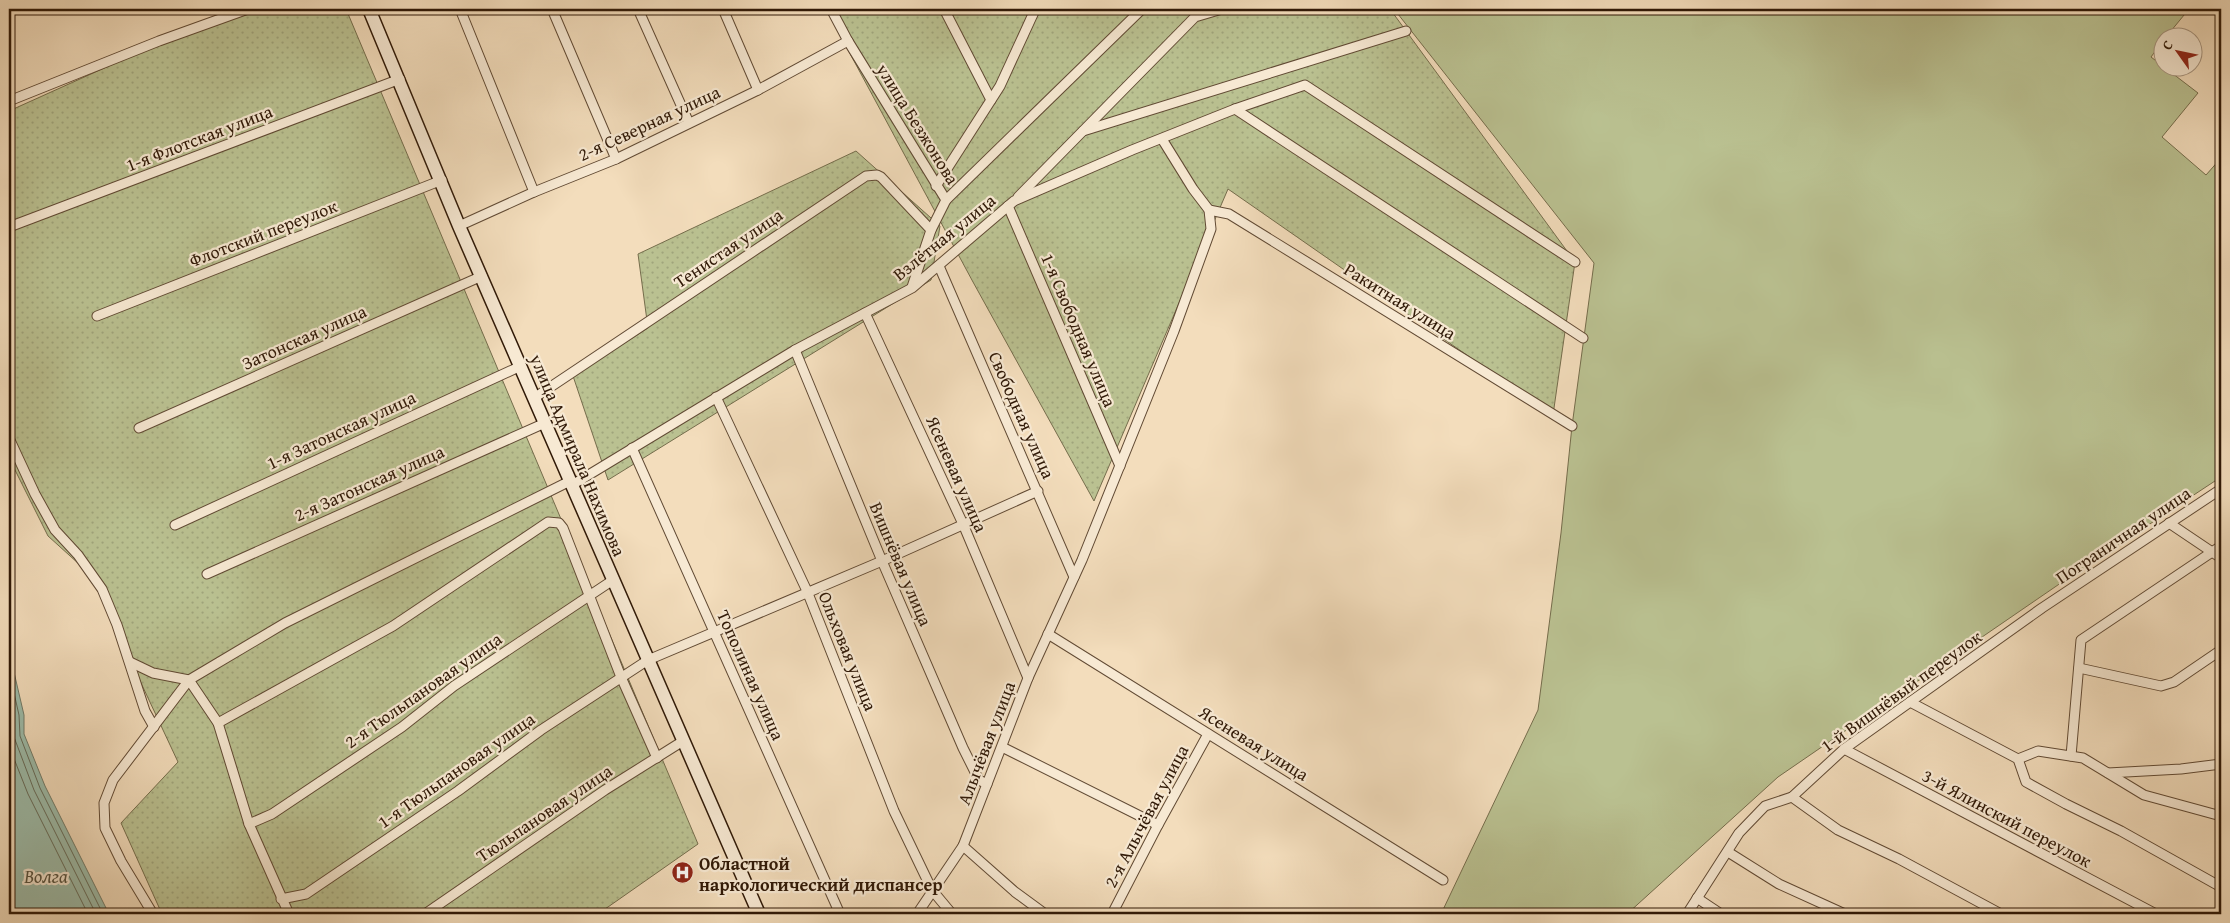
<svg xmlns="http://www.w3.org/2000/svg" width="2230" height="923" font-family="'Gentium Book Plus',serif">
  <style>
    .grass { fill: #bac191; stroke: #756d4c }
    .park { fill: url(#park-dots); stroke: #756d4c }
    .water { fill: #9dbdab; stroke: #717b69 }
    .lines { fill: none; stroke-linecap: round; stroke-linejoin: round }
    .shore { stroke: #666b59; stroke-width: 1 }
    .street-casing { stroke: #614a34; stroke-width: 11 }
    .secondary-casing { stroke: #301907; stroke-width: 15 }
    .street { stroke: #f7e9d3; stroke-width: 9 }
    .secondary { stroke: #f7e9d3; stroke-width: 12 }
    .labels { text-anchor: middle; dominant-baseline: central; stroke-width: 4.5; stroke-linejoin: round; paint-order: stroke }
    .street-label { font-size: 18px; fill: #301907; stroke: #f7e9d3 }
    .poi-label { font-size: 18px; font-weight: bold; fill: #301907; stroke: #f7e9d3; text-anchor: start }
    .water-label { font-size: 19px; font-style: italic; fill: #565240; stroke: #f7e9d3 }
  </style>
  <defs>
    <pattern id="park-dots" width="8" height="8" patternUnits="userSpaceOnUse" patternTransform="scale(1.25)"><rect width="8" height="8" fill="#bac191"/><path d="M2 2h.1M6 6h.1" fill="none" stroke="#a0a57c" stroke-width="1.8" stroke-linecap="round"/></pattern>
  </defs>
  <rect width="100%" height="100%" fill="#f3ddbc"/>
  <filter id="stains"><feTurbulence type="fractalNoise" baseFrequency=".004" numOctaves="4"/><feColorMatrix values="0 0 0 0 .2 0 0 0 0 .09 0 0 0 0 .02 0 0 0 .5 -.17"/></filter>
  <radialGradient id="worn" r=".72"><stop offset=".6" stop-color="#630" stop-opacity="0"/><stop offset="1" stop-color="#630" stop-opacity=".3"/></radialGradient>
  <polygon class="grass" points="1394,9 2189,9 2166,37 2162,38 2162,42 2151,57 2198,93 2162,137 2206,175 2221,158 2221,477 2071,576 1778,777 1627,914 1441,914 1538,710 1561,533 1572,426 1594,263"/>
  <g class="park">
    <polygon points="258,9 346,9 698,844 598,914 162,914 121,823 178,762 90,574 48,536 9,458 9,111 153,46"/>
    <polygon points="826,9 1390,9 1575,262 1553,415 1228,189 1094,501 973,282"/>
    <polygon points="856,151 940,226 931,280 608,480 573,376 648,328 638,254"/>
  </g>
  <polygon class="water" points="9,660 13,668 24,715 24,734 45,786 109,914 9,914"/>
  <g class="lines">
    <g class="shore">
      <polyline points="9,671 19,715 20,736 40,788 103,914"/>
      <polyline points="9,698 13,716 14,737 34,790 96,914"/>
      <polyline points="9,746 28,794 88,914"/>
    </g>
    <defs>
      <g id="street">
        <polyline points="460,9 534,192"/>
        <polyline points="552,9 616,159"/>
        <polyline points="638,9 689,123"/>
        <polyline points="723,9 758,90"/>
        <polyline points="831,9 848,41 946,200 931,230 912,287"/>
        <polyline points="944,9 991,100"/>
        <polyline points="9,101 159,41 248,9"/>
        <polyline points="1235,109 1583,338"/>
        <polyline points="1083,131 1406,31"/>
        <polyline points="936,186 1000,86 1034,12 1033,9"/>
        <polyline points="1018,197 1195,17 1222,9"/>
        <polyline points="946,200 1142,9"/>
        <polyline points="1008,206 1120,466"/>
        <polyline points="1209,210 1229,214 1572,426"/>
        <polyline points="459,226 534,192 616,159 758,90 848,41"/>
        <polyline points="9,227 400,79"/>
        <polyline points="939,266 1074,577"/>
        <polyline points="865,313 963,524 1028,678"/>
        <polyline points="97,316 442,180"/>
        <polyline points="795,350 882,561 963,748 979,780 987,784"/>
        <polyline points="716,397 807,591 894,811 932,890 952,914"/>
        <polyline points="534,398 866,176 877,175 881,177 931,230"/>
        <polyline points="139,428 482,276"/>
        <polyline points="9,438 35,494 55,530 78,555 102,589 117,625 145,711 154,727"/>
        <polyline points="632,448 840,914"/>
        <polyline points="572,485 795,350 912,288 1014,201 1132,150 1235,109 1305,85 1575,262"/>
        <polyline points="2169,523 2221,558"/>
        <polyline points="175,525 521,366"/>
        <polyline points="207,574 545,423"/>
        <polyline points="1048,634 1443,880"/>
        <polyline points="130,662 153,673 189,680 285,623 570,481"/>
        <polyline points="2079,668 2161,686 2174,682 2221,650"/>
        <polyline points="1910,702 2018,759 2026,782 2066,804 2121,831 2221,887"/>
        <polyline points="218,723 393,626 548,522 559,523 563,528 621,677 657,758"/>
        <polyline points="1002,747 1158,825"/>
        <polyline points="1844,749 2156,914"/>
        <polyline points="2071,756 2081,640 2221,546"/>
        <polyline points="2018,759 2038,751 2083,758 2144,795 2221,816"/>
        <polyline points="2108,773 2181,769 2221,764"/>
        <polyline points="1792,797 1838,830 1899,859 2001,914"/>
        <polyline points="249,824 272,814 402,727 454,686 613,580"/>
        <polyline points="963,846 1015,892 1045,914"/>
        <polyline points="1728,852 1779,884 1845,914"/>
        <polyline points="1697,898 1721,914"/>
        <polyline points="281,899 306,894 458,791 541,730 648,660 882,561 1038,491"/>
        <polyline points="153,914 121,861 105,828 104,803 113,780 189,680 218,723 249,824 289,914"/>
        <polyline points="425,914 605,790 683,741"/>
        <polyline points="917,914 963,846 1028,678 1082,560 1174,331 1211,229 1209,210 1193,189 1162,139"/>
        <polyline points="1112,914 1158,825 1208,734"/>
        <polyline points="1687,914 1739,833 1765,806 1792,797 1844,749 2042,608 2221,489"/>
      </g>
      <polyline id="secondary" points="369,9 459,226 759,914"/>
    </defs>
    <use href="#street" class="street-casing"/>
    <use href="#secondary" class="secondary-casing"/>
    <use href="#street" class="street"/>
    <use href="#secondary" class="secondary"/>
  </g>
  <defs>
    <symbol id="hospital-disc" viewBox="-11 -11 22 22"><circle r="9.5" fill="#8f2418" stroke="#f7e9d3"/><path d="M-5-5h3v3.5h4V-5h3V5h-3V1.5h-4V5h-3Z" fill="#fff"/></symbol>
  </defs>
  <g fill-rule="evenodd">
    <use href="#hospital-disc" x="670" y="860" width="25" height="25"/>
  </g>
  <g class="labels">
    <g class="street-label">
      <text transform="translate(649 123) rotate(-25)">2-я Северная улица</text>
      <text transform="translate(918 124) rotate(58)">улица Безжонова</text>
      <text transform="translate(199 138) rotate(-21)">1-я Флотская улица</text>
      <text transform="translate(263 233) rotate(-21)">Флотский переулок</text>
      <text transform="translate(944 237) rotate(-39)">Взлётная улица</text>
      <text transform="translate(728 248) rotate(-34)">Тенистая улица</text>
      <text transform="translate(1400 301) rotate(32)">Ракитная улица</text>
      <text transform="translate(1079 330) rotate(67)">1-я Свободная улица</text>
      <text transform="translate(304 337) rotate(-24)">Затонская улица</text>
      <text transform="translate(1022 415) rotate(66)">Свободная улица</text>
      <text transform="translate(341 430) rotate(-25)">1-я Затонская улица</text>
      <text transform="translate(578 455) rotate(67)">улица Адмирала Нахимова</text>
      <text transform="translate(957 474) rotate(66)">Ясеневая улица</text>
      <text transform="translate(369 483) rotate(-24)">2-я Затонская улица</text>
      <text transform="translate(2123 535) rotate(-34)">Пограничная улица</text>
      <text transform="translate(901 564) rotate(67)">Вишнёвая улица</text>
      <text transform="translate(848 651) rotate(68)">Ольховая улица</text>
      <text transform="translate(751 675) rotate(66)">Тополиная улица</text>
      <text transform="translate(423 690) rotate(-35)">2-я Тюльпановая улица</text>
      <text transform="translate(1901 691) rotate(-36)">1-й Вишнёвый переулок</text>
      <text transform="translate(986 743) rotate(-69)">Алычёвая улица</text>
      <text transform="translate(1254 743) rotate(32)">Ясеневая улица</text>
      <text transform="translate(456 770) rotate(-35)">1-я Тюльпановая улица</text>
      <text transform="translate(544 813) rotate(-34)">Тюльпановая улица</text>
      <text transform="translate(1146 816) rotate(-62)">2-я Алычёвая улица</text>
      <text transform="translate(2007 818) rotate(28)">3-й Ялинский переулок</text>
    </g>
    <g class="poi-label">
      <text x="699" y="863">Областной<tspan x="699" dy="21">наркологический диспансер</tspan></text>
    </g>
    <g class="water-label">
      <text x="46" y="876">Волга</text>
    </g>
  </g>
  <rect width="2230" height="923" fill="none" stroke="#f3ddbc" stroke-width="30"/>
  <rect x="10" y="10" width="2210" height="903" fill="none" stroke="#301907" stroke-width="2.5"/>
  <rect x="15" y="15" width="2200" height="893" fill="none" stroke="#301907"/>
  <g transform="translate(2178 52) rotate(303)"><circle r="24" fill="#f7e9d3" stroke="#a79681"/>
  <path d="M0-4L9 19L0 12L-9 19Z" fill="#8f2418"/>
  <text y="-8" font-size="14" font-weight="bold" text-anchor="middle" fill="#301907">С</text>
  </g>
  <rect width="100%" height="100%" filter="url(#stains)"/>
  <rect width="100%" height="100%" fill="url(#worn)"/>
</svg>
